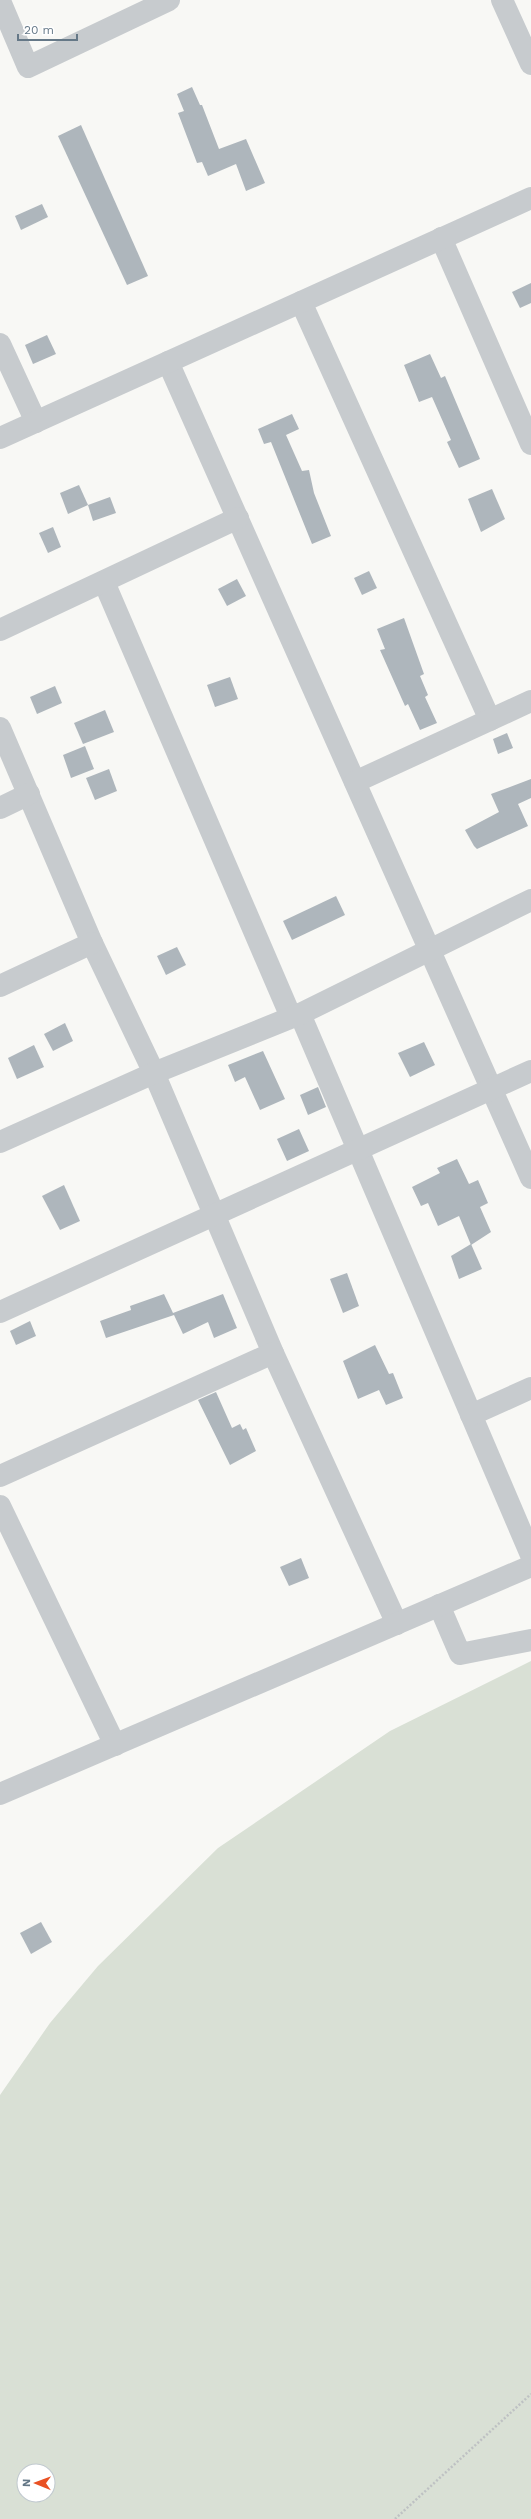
<svg xmlns="http://www.w3.org/2000/svg" width="531" height="2519" font-family="'Work Sans',sans-serif">
  <style>
    .green { fill: #d9e0d5; fill-rule: evenodd }
    .building { fill: #aeb6bc }
    .lines { fill: none; stroke-linecap: round; stroke-linejoin: round }
    .path { stroke: #bec1c3; stroke-width: 2.5; stroke-dasharray: 2 2; stroke-linecap: butt }
    .minor { stroke: #c7cbce; stroke-width: 22 }
  </style>
  <rect width="100%" height="100%" fill="#f8f8f5"/>
  <path class="green" d="M531,1661V2519H0V2095L50,2023L98,1966L218,1848L390,1731ZM24,2471H48V2495H24Z"/>
  <g class="building">
    <polygon points="192,87 200,105 202,105 219,149 246,139 265,183 246,191 236,164 208,176 202,162 197,163 178,113 184,111 177,94"/>
    <polygon points="81,125 148,276 127,285 58,136"/>
    <polygon points="42,204 48,217 21,230 15,216"/>
    <polygon points="531,283 531,303 520,308 512,292"/>
    <polygon points="47,335 56,354 33,364 25,345"/>
    <polygon points="430,354 441,378 445,376 480,459 459,468 447,442 451,440 432,397 419,402 404,365"/>
    <polygon points="292,414 299,429 286,435 302,471 309,470 314,493 331,536 312,544 271,442 264,444 258,429"/>
    <polygon points="79,485 88,505 68,514 60,493"/>
    <polygon points="492,489 505,519 481,532 468,499"/>
    <polygon points="110,497 116,513 93,521 88,505"/>
    <polygon points="53,527 61,547 48,553 39,533"/>
    <polygon points="369,571 377,588 362,595 354,578"/>
    <polygon points="237,579 246,596 227,606 218,589"/>
    <polygon points="404,618 424,674 420,676 428,695 425,697 437,723 420,730 408,704 405,706 380,650 385,649 377,629"/>
    <polygon points="230,677 238,699 215,707 207,685"/>
    <polygon points="55,686 62,703 37,714 30,697"/>
    <polygon points="105,710 114,732 83,744 74,723"/>
    <polygon points="507,733 513,748 498,754 493,739"/>
    <polygon points="85,746 94,769 71,778 63,755"/>
    <polygon points="109,769 117,791 95,800 86,778"/>
    <polygon points="531,779 531,798 518,804 528,826 477,849 474,846 465,830 499,812 491,794"/>
    <polygon points="336,896 345,915 292,940 283,921"/>
    <polygon points="177,947 186,965 166,975 157,956"/>
    <polygon points="65,1023 73,1041 53,1051 44,1034"/>
    <polygon points="424,1042 435,1065 410,1077 398,1053"/>
    <polygon points="34,1045 44,1067 17,1079 8,1058"/>
    <polygon points="263,1051 285,1099 260,1110 245,1077 235,1082 228,1065"/>
    <polygon points="318,1087 326,1107 308,1115 300,1095"/>
    <polygon points="299,1129 309,1151 287,1161 277,1139"/>
    <polygon points="457,1159 469,1184 478,1180 488,1203 480,1207 491,1232 471,1245 459,1216 438,1226 428,1203 421,1206 412,1187 440,1173 437,1168"/>
    <polygon points="64,1185 80,1221 60,1230 42,1196"/>
    <polygon points="471,1244 482,1269 459,1279 451,1256"/>
    <polygon points="347,1273 359,1306 343,1313 330,1279"/>
    <polygon points="164,1294 173,1313 223,1294 237,1328 214,1338 208,1322 183,1334 174,1315 106,1338 100,1321 131,1310 130,1306"/>
    <polygon points="30,1321 36,1336 16,1345 10,1331"/>
    <polygon points="375,1345 389,1374 393,1373 403,1398 386,1405 379,1390 358,1399 343,1361"/>
    <polygon points="216,1392 232,1428 240,1424 243,1430 246,1428 256,1451 230,1465 198,1400"/>
    <polygon points="301,1558 309,1578 289,1586 280,1567"/>
    <polygon points="41,1922 52,1942 31,1954 20,1933"/>
  </g>
  <g class="lines">
    <polyline class="path" points="395,2519 531,2394"/>
    <g class="minor">
      <polyline points="502,0 531,64"/>
      <polyline points="0,1 28,67 169,0"/>
      <polyline points="441,238 531,444"/>
      <polyline points="301,302 490,720"/>
      <polyline points="0,344 36,422"/>
      <polyline points="168,362 531,1178"/>
      <polyline points="0,438 531,198"/>
      <polyline points="104,582 291,1017"/>
      <polyline points="0,630 238,518"/>
      <polyline points="0,728 92,943 154,1073 273,1353 397,1624"/>
      <polyline points="355,782 531,701"/>
      <polyline points="0,808 29,794"/>
      <polyline points="0,986 92,943"/>
      <polyline points="300,1014 531,1555"/>
      <polyline points="0,1142 154,1073 300,1014 531,900"/>
      <polyline points="0,1312 531,1071"/>
      <polyline points="471,1415 531,1388"/>
      <polyline points="0,1476 273,1353"/>
      <polyline points="0,1506 115,1745"/>
      <polyline points="439,1605 460,1654 531,1640"/>
      <polyline points="0,1794 531,1566"/>
    </g>
  </g>
  <g transform="translate(36 2483) rotate(271)"><circle r="19" fill="#ffffff" stroke="#c1c9cf"/>
  <path d="M0-3L7 15L0 10L-7 15Z" fill="#e95123"/>
  <text y="-6" font-size="11" font-weight="bold" text-anchor="middle" fill="#657887">N</text>
  </g>
  <path d="M18 34v6h59v-6" fill="none" stroke="#657887" stroke-width="2"/>
  <text x="24" y="34" font-size="12" fill="#657887" stroke="#ffffff" stroke-width="3" paint-order="stroke">20 m</text>
</svg>
